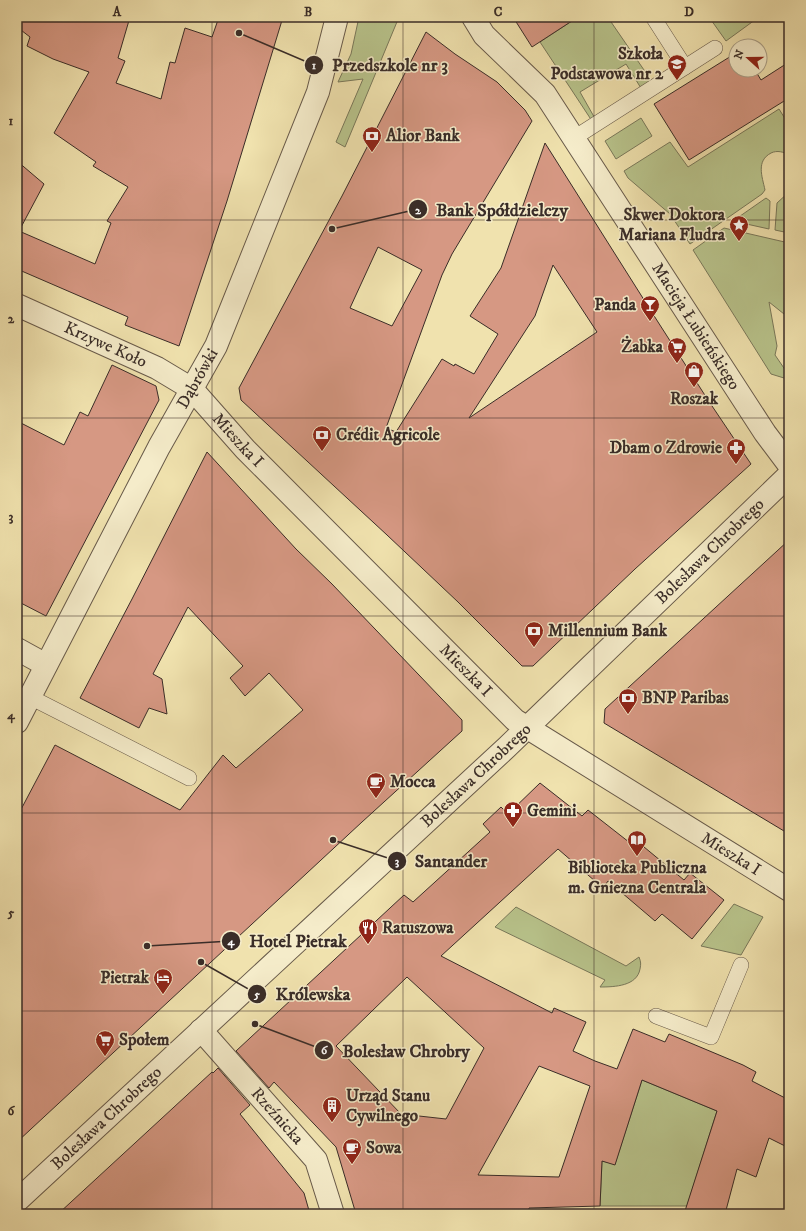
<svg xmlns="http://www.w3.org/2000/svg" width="806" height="1231" font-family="'IM FELL DW Pica',serif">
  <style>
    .green { fill: #b8c38b; stroke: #79785a }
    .building { fill: #d69883; stroke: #3a2d28; fill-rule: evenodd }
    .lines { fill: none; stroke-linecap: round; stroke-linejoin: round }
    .lane-casing { stroke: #685a4a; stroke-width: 16 }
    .street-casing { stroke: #685a4a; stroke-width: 24 }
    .lane { stroke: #f5ecca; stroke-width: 15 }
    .street { stroke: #f5ecca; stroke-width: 22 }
    .grid { fill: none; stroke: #3a2d28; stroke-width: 1; stroke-opacity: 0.55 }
    .labels { text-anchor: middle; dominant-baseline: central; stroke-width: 3; stroke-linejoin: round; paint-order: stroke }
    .poi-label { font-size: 17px; font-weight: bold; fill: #3a2d28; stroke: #f5ecca; text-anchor: start }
    .street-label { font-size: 17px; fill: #3a2d28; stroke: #f5ecca }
    .leader { fill: none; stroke: #3a2d28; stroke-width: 1.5 }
    .callout-dot { fill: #3a2d28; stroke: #f5ecca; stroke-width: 1.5 }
    .mark-label { font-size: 12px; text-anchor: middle; font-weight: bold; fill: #fff }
    .callout-label { font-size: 18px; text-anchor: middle; font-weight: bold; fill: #3a2d28; stroke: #f5ecca; stroke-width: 3; stroke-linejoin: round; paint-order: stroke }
    .neatline { fill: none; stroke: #3a2d28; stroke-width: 1.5 }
    .grid-label { font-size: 13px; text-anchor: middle; font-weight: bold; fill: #3a2d28 }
  </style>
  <rect width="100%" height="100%" fill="#f0e2ae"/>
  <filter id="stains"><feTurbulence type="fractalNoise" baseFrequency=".005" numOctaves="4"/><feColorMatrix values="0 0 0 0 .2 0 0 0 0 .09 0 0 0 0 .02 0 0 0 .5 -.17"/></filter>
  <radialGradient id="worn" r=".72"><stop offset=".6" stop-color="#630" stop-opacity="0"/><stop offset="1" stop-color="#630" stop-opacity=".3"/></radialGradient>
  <g class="green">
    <polygon points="359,17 399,17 345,147 336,142 363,79 338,82 351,54"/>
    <polygon points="578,17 611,17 609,19 655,86 644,93 626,64 580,92 597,122 594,124 540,42"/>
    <polygon points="709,17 759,17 726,41"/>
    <path d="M779,109L789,125V155C784,152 777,150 771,153C756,161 762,176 765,190L762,194L690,244L670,214L628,178L624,171L670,142L688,167Z"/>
    <polygon points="641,118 652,136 616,159 605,141"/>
    <polygon points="789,192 789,233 775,230 777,203"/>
    <polygon points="766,198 770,201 769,229 733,221"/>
    <polygon points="724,228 789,243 789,318 769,302 777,346 775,355 788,374 784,378 771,374 693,250"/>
    <polygon points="734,904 763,917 741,955 701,946"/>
    <path d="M516,907L626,966L639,957C641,962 641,964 640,969C637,986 615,987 600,987L605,980L495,927Z"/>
    <polygon points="642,1080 717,1111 687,1206 600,1206 602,1161 615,1164"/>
  </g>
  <g class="building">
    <polygon points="17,17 130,17 118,58 125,61 116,83 161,99 170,62 175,63 185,28 212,37 219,17 283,17 227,201 179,346 125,325 128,317 17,269 17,161 44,184 19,231 95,264 111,223 107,221 128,187 93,166 96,162 54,133 89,72 53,59 27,46 30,37 17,27"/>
    <polygon points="513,17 578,17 532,47"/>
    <path d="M426,32L455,54L497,82L525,110L532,121L452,254L442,275L386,428L396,432L442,359L454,366L455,364L474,374L498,334L470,316L501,268L545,143L658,322L708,400L751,464L635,569L533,666H522L458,602L387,535L241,400L239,388L342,196ZM378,247L422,270L392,326L350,308ZM553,265L597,332L469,418L535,316Z"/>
    <polygon points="736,53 736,70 755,70 761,80 789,62 789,98 689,160 654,104"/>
    <polygon points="112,365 156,386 159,400 46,616 17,601 17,421 64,445 80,412 88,416"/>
    <polygon points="207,452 296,549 332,584 462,720 462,731 362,822 17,1142 17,817 55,745 180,810 223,755 236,768 303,710 269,673 245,696 230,678 243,666 188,607 153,674 162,679 167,714 149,708 139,728 80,698 132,599"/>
    <polygon points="789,540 789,834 604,723 605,709"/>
    <path d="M540,783L582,816L588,810L634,846L638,842L684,880L690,873L724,900L692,939L662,914L655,921L608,881L603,888L558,849L441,956L552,1013L554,1008L586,1022L573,1051L595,1061L617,1069L633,1029L665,1042L669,1034L743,1065L756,1072L752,1081L789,1100V1148L769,1138L756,1177L737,1169L725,1214H684L717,1111L642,1080L615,1165L602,1161L600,1206L529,1208V1214H356L336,1147L274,1082L269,1088L236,1051L404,895L413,902L490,832L483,824L501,807L508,814ZM407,977L484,1048L446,1119L401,1114L336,1046ZM539,1066L590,1086L559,1177L478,1175Z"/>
    <polygon points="218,1068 250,1105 240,1114 304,1193 310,1214 58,1214 212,1072 213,1073"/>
  </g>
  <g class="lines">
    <defs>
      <g id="lane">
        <polyline points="653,17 685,67"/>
        <polyline points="574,138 715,48"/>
        <polyline points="30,697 189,778"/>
        <polyline points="656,1016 711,1037 741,965"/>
      </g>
      <g id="street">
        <path id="s1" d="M473,17L484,35L545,94L765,433L789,465"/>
        <path id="s2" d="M17,305L157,368L192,389L245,449L515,720L789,890"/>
        <polyline points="17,649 46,665"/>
        <path id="s3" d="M17,722L159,447L216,346L318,92L337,17"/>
        <path id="s4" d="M201,1030L316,1160L333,1214"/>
        <path id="s5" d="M17,1201L507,747L789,475"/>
      </g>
    </defs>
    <use href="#lane" class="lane-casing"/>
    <use href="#street" class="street-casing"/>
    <use href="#lane" class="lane"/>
    <use href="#street" class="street"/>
  </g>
  <path class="grid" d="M212,17V1214M403,17V1214M594,17V1214M17,220H789M17,418H789M17,616H789M17,813H789M17,1011H789"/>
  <defs>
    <symbol id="school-pin" viewBox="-11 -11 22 30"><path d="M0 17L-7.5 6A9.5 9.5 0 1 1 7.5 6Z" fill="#8f2418" stroke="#f5ecca"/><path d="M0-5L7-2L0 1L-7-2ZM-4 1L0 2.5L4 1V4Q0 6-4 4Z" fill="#fff"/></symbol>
    <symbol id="bank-pin" viewBox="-11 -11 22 30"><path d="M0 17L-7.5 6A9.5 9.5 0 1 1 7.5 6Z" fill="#8f2418" stroke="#f5ecca"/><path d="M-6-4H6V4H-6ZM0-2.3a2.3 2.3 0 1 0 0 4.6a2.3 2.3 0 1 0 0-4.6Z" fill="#fff"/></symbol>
    <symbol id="sight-pin" viewBox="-11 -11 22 30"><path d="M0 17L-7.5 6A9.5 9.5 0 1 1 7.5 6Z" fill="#8f2418" stroke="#f5ecca"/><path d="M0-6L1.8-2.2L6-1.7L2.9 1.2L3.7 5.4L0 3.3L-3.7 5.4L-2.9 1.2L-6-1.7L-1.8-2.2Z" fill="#fff"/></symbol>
    <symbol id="bar-pin" viewBox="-11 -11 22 30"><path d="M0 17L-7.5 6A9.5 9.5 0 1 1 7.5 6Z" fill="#8f2418" stroke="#f5ecca"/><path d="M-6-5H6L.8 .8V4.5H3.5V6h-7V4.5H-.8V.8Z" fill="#fff"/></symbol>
    <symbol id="supermarket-pin" viewBox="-11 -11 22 30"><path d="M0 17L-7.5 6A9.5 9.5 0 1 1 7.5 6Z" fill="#8f2418" stroke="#f5ecca"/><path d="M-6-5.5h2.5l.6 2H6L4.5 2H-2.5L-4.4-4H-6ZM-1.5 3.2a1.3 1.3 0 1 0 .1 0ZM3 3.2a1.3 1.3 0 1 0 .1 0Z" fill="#fff"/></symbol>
    <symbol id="shop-pin" viewBox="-11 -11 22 30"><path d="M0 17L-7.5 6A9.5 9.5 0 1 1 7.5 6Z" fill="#8f2418" stroke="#f5ecca"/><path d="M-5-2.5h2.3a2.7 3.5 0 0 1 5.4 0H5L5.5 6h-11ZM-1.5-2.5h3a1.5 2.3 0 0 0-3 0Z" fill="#fff"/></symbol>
    <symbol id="pharmacy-pin" viewBox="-11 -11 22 30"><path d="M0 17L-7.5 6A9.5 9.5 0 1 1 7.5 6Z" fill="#8f2418" stroke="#f5ecca"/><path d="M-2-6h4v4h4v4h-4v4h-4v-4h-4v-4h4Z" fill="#fff"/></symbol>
    <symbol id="cafe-pin" viewBox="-11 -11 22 30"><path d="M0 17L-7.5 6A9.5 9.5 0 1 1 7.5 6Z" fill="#8f2418" stroke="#f5ecca"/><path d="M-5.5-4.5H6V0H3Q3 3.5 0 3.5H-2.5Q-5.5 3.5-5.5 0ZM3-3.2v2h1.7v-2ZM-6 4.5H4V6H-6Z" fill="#fff"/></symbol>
    <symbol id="library-pin" viewBox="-11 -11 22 30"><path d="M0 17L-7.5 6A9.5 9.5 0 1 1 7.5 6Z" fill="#8f2418" stroke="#f5ecca"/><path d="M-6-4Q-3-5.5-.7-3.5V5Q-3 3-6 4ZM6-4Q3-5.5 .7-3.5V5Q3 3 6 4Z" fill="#fff"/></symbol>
    <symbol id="restaurant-pin" viewBox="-11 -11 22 30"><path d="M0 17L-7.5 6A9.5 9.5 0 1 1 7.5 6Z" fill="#8f2418" stroke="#f5ecca"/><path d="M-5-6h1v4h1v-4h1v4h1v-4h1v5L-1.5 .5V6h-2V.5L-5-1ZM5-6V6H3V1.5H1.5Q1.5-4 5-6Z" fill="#fff"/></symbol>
    <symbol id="hotel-pin" viewBox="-11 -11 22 30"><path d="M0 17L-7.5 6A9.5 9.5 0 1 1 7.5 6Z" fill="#8f2418" stroke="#f5ecca"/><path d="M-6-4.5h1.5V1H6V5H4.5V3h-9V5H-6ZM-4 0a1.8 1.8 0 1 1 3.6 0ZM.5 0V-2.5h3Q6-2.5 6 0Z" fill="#fff"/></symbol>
    <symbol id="building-pin" viewBox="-11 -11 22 30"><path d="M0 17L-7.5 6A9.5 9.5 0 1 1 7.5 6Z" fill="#8f2418" stroke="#f5ecca"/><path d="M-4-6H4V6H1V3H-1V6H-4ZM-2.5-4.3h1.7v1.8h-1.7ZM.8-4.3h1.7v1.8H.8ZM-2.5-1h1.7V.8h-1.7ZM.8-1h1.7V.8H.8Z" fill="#fff"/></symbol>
  </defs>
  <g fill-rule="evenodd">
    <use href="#school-pin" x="666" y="53" width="22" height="30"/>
    <use href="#bank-pin" x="361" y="125" width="22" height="30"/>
    <use href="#sight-pin" x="728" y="214" width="22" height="30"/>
    <use href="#bar-pin" x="639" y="294" width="22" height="30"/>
    <use href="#supermarket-pin" x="666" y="336" width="22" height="30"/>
    <use href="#shop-pin" x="683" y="360" width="22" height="30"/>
    <use href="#bank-pin" x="311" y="424" width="22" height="30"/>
    <use href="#pharmacy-pin" x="725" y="437" width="22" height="30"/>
    <use href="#bank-pin" x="523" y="620" width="22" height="30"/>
    <use href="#bank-pin" x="617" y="687" width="22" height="30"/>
    <use href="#cafe-pin" x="365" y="771" width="22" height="30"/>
    <use href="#pharmacy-pin" x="502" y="800" width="22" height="30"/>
    <use href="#library-pin" x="626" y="829" width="22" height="30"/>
    <use href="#restaurant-pin" x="357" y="917" width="22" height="30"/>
    <use href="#hotel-pin" x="152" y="967" width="22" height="30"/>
    <use href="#supermarket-pin" x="94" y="1029" width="22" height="30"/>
    <use href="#building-pin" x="321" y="1095" width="22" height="30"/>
    <use href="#cafe-pin" x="341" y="1137" width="22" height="30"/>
  </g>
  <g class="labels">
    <g class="poi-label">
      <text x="663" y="54" text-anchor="end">Szkoła<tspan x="663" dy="20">Podstawowa nr 2</tspan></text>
      <text x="386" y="136">Alior Bank</text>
      <text x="725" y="215" text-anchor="end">Skwer Doktora<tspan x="725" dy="20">Mariana Fludra</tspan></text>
      <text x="636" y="305" text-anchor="end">Panda</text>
      <text x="663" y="347" text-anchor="end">Żabka</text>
      <text x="694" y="399" text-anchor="middle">Roszak</text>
      <text x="336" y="435">Crédit Agricole</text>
      <text x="722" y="448" text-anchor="end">Dbam o Zdrowie</text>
      <text x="548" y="631">Millennium Bank</text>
      <text x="642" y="698">BNP Paribas</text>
      <text x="390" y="782">Mocca</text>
      <text x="527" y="811">Gemini</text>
      <text x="637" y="868" text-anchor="middle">Biblioteka Publiczna<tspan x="637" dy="20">m. Gniezna Centrala</tspan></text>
      <text x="382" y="928">Ratuszowa</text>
      <text x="149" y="978" text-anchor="end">Pietrak</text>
      <text x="119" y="1040">Społem</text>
      <text x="346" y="1096">Urząd Stanu<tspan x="346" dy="20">Cywilnego</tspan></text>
      <text x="366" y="1148">Sowa</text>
    </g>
    <g class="street-label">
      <text stroke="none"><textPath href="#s1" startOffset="383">Macieja Łubieńskiego</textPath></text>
      <text stroke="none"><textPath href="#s2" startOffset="97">Krzywe Koło</textPath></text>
      <text stroke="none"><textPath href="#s3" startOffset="388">Dąbrówki</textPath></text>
      <text stroke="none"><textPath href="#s2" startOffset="263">Mieszka I</textPath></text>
      <text stroke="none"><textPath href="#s5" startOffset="950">Bolesława Chrobrego</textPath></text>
      <text stroke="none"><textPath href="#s2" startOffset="587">Mieszka I</textPath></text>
      <text stroke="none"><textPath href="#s5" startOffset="626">Bolesława Chrobrego</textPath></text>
      <text stroke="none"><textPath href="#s2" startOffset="911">Mieszka I</textPath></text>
      <text stroke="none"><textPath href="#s4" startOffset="115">Rzeźnicka</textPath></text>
      <text stroke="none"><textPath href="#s5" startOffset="122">Bolesława Chrobrego</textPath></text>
    </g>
  </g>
  <path class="leader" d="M239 33L314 65M332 229L418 209M333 840L397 861M147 946L231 941M201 962L257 994M255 1024L324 1050"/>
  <g class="callout-dot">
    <circle cx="239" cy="33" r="4"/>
    <circle cx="332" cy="229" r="4"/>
    <circle cx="333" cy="840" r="4"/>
    <circle cx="147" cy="946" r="4"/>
    <circle cx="201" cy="962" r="4"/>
    <circle cx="255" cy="1024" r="4"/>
    <circle cx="314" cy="65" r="10"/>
    <circle cx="418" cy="209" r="10"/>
    <circle cx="397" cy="861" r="10"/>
    <circle cx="231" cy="941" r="10"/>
    <circle cx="257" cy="994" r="10"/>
    <circle cx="324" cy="1050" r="10"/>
  </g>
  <g class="mark-label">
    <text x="314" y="69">1</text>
    <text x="418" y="214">2</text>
    <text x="397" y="865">3</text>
    <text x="231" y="945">4</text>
    <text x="257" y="998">5</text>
    <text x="324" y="1054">6</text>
  </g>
  <g class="callout-label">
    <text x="390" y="71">Przedszkole nr 3</text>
    <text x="502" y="216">Bank Spółdzielczy</text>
    <text x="451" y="867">Santander</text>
    <text x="298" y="947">Hotel Pietrak</text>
    <text x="313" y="1000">Królewska</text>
    <text x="406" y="1057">Bolesław Chrobry</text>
  </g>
  <rect width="806" height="1231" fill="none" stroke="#f0e2ae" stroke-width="44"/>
  <g transform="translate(748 58) rotate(291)"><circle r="19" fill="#f5ecca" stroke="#aaa089"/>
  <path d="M0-3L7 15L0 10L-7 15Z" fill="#8f2418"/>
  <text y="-6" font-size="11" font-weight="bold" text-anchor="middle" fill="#3a2d28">N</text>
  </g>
  <rect x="22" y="22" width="762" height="1187" class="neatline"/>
  <g class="grid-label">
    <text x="117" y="16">A</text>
    <text x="308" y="16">B</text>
    <text x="498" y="16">C</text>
    <text x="689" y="16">D</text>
    <text x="11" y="125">1</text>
    <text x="11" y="323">2</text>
    <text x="11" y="521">3</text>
    <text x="11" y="719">4</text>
    <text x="11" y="917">5</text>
    <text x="11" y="1115">6</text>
  </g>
  <rect width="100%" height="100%" filter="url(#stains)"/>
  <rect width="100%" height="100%" fill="url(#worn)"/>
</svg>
